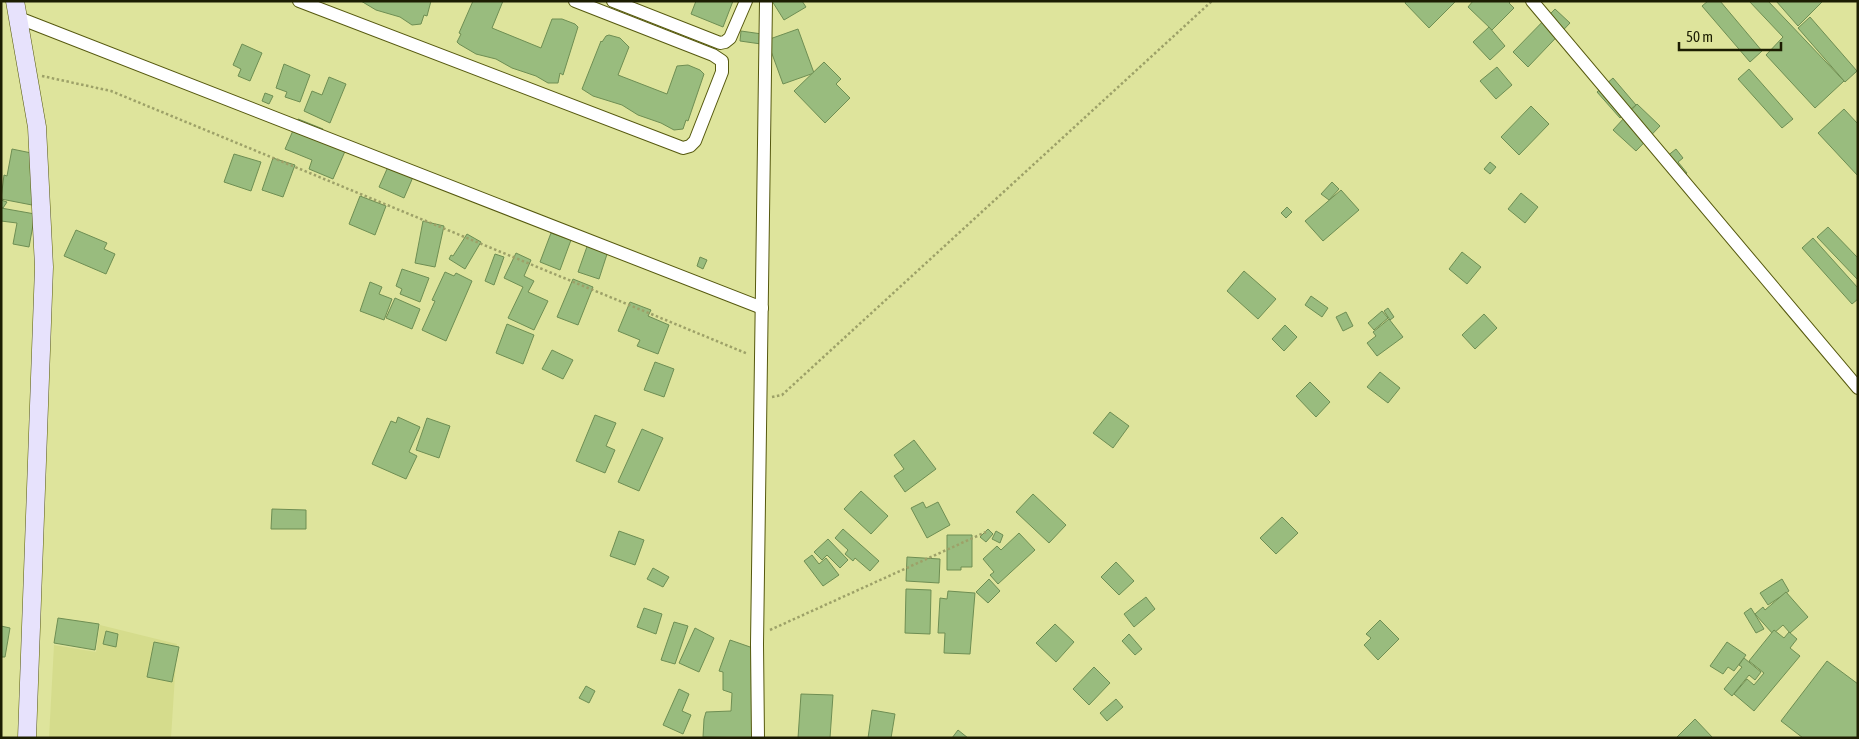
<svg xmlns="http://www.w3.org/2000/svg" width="1859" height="739" font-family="'Asap Condensed',sans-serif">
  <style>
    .built { fill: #d5dc8c }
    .building { fill: #99bc7e; stroke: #6e8e53 }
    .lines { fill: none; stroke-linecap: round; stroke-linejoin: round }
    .minor-casing { stroke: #56590f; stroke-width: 14 }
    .secondary-casing { stroke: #56590f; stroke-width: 19 }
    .path { stroke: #9da168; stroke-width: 2.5; stroke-dasharray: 2.5 2.5; stroke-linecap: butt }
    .minor { stroke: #fff; stroke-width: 12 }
    .secondary { stroke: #e7e2fc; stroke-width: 18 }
  </style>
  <rect width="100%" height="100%" fill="#dee49c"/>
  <polygon class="built" points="100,625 177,644 171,738 49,738 54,645 96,652"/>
  <g class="building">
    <polygon points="361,1 431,1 427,16 424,15 421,24 412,25 400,17 376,10"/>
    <polygon points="473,1 503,1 492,28 541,48 552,19 562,19 575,24 578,27 563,75 560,73 558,83 548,83 536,76 512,68 496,59 476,54 459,44 457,42 461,34 459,33"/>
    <polygon points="696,1 733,1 723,27 691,14"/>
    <polygon points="772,1 802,1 806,7 784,20"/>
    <polygon points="1406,1 1456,1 1429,28 1405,3"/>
    <polygon points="1473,1 1511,1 1509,3 1514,8 1492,30 1468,7"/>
    <polygon points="1708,1 1720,1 1762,51 1750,62 1702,6"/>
    <polygon points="1749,1 1768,1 1844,81 1815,108 1766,55 1783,37"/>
    <polygon points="1776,1 1823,1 1798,26"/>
    <polygon points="1555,9 1570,23 1528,67 1513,52"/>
    <polygon points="1810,17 1857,71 1845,82 1798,28"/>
    <polygon points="1489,27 1505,46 1490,60 1473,42"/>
    <polygon points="798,29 814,73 783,84 767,40"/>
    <polygon points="741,31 762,34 761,44 740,41"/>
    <polygon points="609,35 620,38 629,47 618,75 667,94 677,66 688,65 700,70 704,74 688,121 686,120 683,129 674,130 661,123 638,115 622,105 593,96 582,89 601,41 602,42 606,36"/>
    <polygon points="242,44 262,53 250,81 238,76 241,69 233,65"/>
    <polygon points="824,62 841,79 836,84 850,98 825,123 794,91"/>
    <polygon points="284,64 310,75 300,102 285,97 287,92 276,88"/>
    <polygon points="1497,67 1512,85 1496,99 1480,81"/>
    <polygon points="1749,69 1793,119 1782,128 1738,79"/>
    <polygon points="329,77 346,84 330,123 304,111 312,91 322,95"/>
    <polygon points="1613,78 1636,105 1620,118 1597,92"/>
    <polygon points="265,93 273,96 269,104 262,101"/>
    <polygon points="1637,104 1660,126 1636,151 1613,130"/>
    <polygon points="1531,106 1549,124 1519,155 1501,137"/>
    <polygon points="1844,109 1858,124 1858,176 1818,133"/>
    <polygon points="298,119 323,129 319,138 346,149 333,179 309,169 312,160 285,149"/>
    <polygon points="12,149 41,155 32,205 1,199 4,175 7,176"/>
    <polygon points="1676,149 1683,158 1678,162 1687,173 1682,178 1666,157"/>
    <polygon points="234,154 261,162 251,191 224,182"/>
    <polygon points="273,158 295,165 283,197 262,190"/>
    <polygon points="391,160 416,170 404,198 379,187"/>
    <polygon points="1490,162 1496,167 1490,174 1484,169"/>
    <polygon points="1332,182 1339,189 1329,200 1321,194"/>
    <polygon points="1341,190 1359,210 1323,241 1305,221"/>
    <polygon points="1521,193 1538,207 1525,223 1508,209"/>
    <polygon points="360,196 386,206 375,235 349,224"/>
    <polygon points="1,200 7,202 3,208 1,207"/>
    <polygon points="1287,207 1292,212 1286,218 1281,213"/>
    <polygon points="1,208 35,214 29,247 13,244 17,223 1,221"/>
    <polygon points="423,221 444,226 435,267 415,263"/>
    <polygon points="1828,227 1858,258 1858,280 1817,237"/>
    <polygon points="76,230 107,243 104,249 115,254 106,274 64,256"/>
    <polygon points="551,233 571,240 560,270 540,262"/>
    <polygon points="467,234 481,242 465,269 449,259 451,255 453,256"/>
    <polygon points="1813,238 1858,288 1858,299 1852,304 1802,248"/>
    <polygon points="589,241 609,248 599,279 578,272"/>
    <polygon points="1462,252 1481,267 1467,284 1449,269"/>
    <polygon points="516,253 531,260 524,276 534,281 528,292 548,301 534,330 508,318 523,287 504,278"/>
    <polygon points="495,254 504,257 494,285 485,281"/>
    <polygon points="700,257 707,260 703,269 697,266"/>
    <polygon points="402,269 429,278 420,302 400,294 402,289 396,286"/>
    <polygon points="1244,271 1276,299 1258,319 1227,291"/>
    <polygon points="445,272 454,276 456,273 472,281 446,341 422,330 435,301 432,300"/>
    <polygon points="573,279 593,287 578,325 557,317"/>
    <polygon points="370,282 382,287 379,294 392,299 384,320 360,311"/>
    <polygon points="1311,296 1328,308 1322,317 1305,305"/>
    <polygon points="395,298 420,309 412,329 386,318"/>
    <polygon points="630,302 651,310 648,316 669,325 658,354 637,346 640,340 618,331"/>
    <polygon points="1388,308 1394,317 1390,320 1384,311"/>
    <polygon points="1382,311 1388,318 1374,330 1368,323"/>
    <polygon points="1346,312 1353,326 1343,331 1336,317"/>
    <polygon points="1484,314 1497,328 1475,349 1462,335"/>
    <polygon points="1389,319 1403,337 1377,356 1367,343 1376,336 1373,332"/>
    <polygon points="507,324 534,335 523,364 496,353"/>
    <polygon points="1285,325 1297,337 1284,351 1272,339"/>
    <polygon points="552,350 573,360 563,379 542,369"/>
    <polygon points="655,362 674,369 664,397 644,390"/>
    <polygon points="1380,372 1400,388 1388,403 1367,387"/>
    <polygon points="1310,382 1330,402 1316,417 1296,396"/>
    <polygon points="1110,412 1129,426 1113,448 1093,433"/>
    <polygon points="595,415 616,423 606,446 615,450 605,473 576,461"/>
    <polygon points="398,417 420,427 409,452 417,456 406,479 372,464 391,421 396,423"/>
    <polygon points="427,418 450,426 439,458 416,450"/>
    <polygon points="642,429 663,438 639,491 618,482"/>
    <polygon points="914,440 936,469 905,492 894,476 904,469 894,455"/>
    <polygon points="861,491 888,516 871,534 844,509"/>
    <polygon points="1033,494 1066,525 1049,543 1016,512"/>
    <polygon points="923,502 926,508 938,502 950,525 927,538 911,508"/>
    <polygon points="272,509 306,510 306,529 271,529"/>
    <polygon points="1282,517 1298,533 1276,554 1260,538"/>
    <polygon points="843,529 879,561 870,571 855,558 853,561 845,554 848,550 835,538"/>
    <polygon points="988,529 993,534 986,542 980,537"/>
    <polygon points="619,531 644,540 635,565 610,556"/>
    <polygon points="996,531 1003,535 1000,543 992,539"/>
    <polygon points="1019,533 1035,550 998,584 990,575 994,572 983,559 997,546 1001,550"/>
    <polygon points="947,535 972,535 972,567 961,567 961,570 947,570"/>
    <polygon points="828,539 848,560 840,568 827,555 822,560 814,552"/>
    <polygon points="812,555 819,564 826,558 839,575 823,586 804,561"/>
    <polygon points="907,557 940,559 939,583 906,581"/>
    <polygon points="1116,562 1134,581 1119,595 1101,577"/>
    <polygon points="653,568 669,577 663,587 647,579"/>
    <polygon points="989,579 1000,591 988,603 976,592"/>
    <polygon points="1782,579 1789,591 1768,605 1760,593"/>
    <polygon points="906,589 931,590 930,634 905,633"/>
    <polygon points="948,591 975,593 970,654 944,653 945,633 938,633 940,598 947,599"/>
    <polygon points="1786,592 1808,617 1790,633 1783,625 1773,634 1755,614 1763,607 1765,610"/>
    <polygon points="1146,597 1155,609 1134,627 1124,614"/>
    <polygon points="644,608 662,614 656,634 637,627"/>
    <polygon points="1751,608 1764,629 1756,633 1744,613"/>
    <polygon points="58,618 99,624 95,650 54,643"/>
    <polygon points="1380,620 1399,639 1378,660 1364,645 1371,638 1366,634"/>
    <polygon points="674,622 688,626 675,664 661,660"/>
    <polygon points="1055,624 1074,642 1056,662 1036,643"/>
    <polygon points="1,626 10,628 5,657 1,657"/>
    <polygon points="695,628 714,638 699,672 679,663"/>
    <polygon points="1774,630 1784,638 1789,632 1797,639 1790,648 1800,656 1754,711 1734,694 1747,679 1754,685 1764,673 1749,661"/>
    <polygon points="106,631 118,634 116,647 103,644"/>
    <polygon points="1129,634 1142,649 1135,655 1122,641"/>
    <polygon points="730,640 753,648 754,738 703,737 704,719 706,712 731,711 732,693 723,690 723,672 719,671"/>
    <polygon points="154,642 179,647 172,682 147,677"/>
    <polygon points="1727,642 1746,655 1734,671 1728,667 1723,674 1710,666"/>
    <polygon points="1744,658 1761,672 1755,680 1749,675 1732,696 1724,689 1742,667 1739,665"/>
    <polygon points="1827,661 1858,684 1858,738 1803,738 1781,721"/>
    <polygon points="1094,667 1110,683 1089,705 1073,689"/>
    <polygon points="586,686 595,691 589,703 579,698"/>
    <polygon points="679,689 689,694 682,711 691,715 683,734 663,725"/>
    <polygon points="801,694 833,695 830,738 798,738"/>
    <polygon points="1116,699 1123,707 1107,721 1100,713"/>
    <polygon points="872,710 895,714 891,738 868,738"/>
    <polygon points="1695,719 1713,738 1676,738"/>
    <polygon points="958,730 968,738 952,738"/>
  </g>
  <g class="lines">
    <defs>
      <g id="minor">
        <polyline points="299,1 683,148 690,146 695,141 722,72 722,61 713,55 575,1"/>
        <polyline points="613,1 720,43 725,42 730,38 746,1"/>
        <polyline points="1532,1 1858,388"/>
        <polyline points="19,18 762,308"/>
        <polyline points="758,738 757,644 766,1"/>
      </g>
      <polyline id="secondary" points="15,1 37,127 44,267 27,738"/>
    </defs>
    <use href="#minor" class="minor-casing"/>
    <use href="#secondary" class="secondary-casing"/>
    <g class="path">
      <polyline points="42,76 111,91 748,354"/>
      <polyline points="772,397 782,395 1212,1"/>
      <polyline points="770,630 986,532"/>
    </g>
    <use href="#minor" class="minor"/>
    <use href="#secondary" class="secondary"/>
  </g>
  <rect width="1859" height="739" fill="none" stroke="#1c1d02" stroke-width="5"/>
  <path d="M1679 42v8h102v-8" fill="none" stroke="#1c1d02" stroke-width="2.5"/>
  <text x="1686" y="42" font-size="15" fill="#1c1d02" stroke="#dee49c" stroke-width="4" paint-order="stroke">50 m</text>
</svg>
